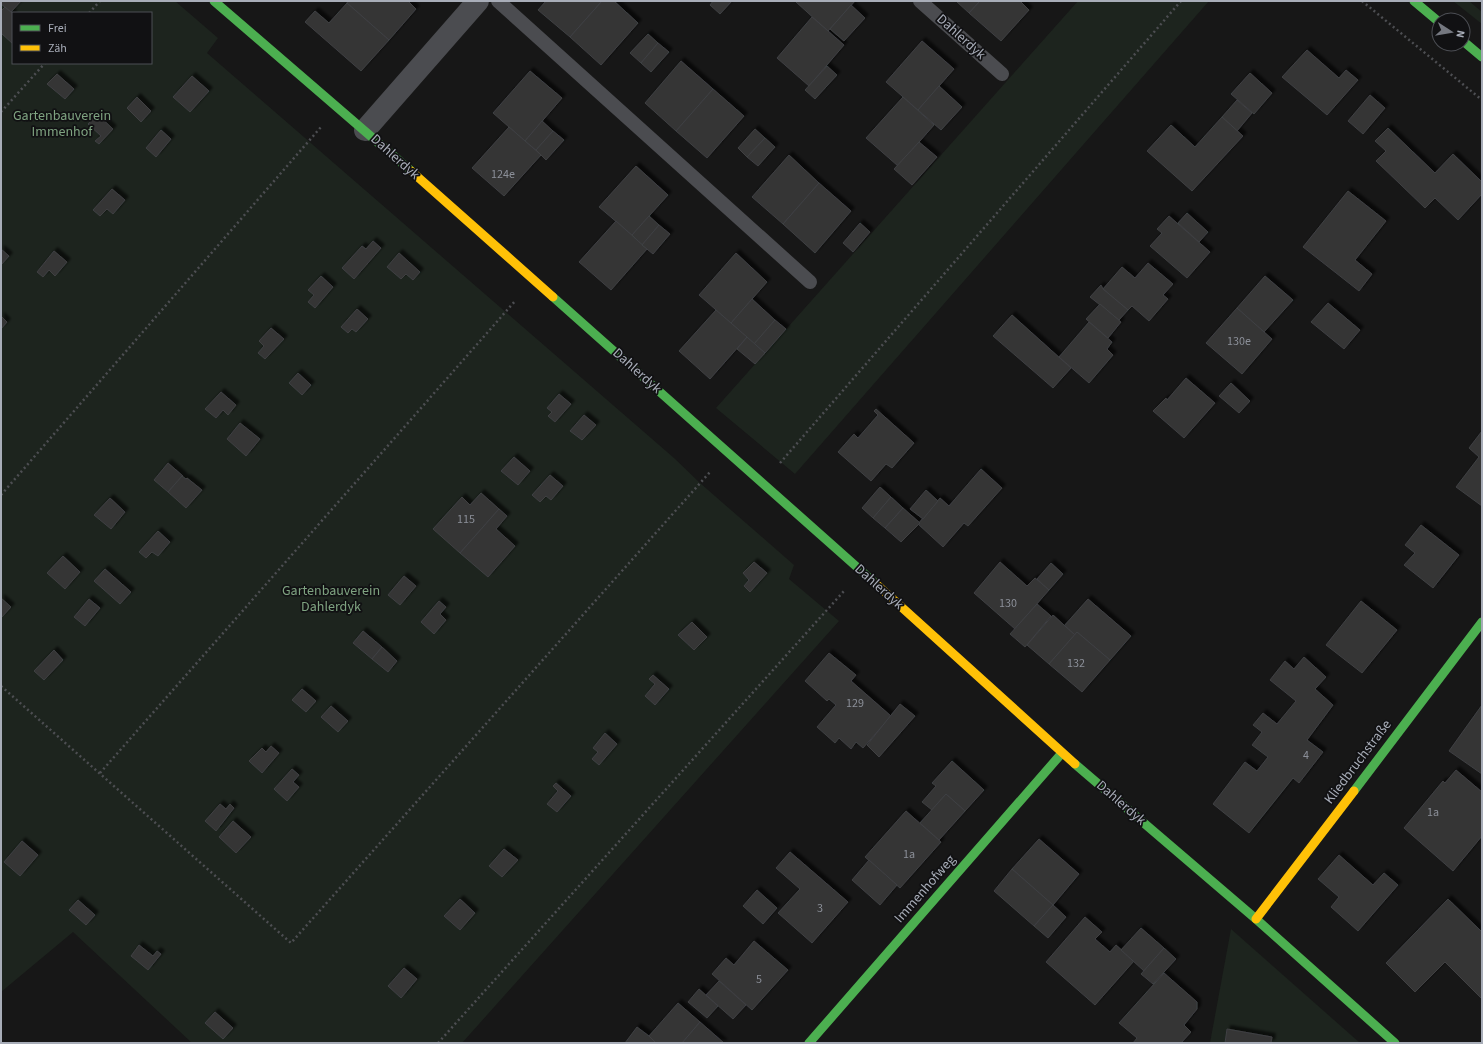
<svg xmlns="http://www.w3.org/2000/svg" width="1483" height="1044" font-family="'Source Sans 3',sans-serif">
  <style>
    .green { fill: #1d241e; fill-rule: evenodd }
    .building { fill: #353536; stroke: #3f4043; filter: url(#shadow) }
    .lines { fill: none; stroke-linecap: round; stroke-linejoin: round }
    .path { stroke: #4d4e52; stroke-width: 2.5; stroke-dasharray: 2 3; stroke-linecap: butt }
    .lane { stroke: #4b4c50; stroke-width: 14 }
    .street { stroke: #4b4c50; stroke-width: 22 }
    .fast { stroke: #4caf50; stroke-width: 9 }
    .slow { stroke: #ffc107; stroke-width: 9 }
    .labels { text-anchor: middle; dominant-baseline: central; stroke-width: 3.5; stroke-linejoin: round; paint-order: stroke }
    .number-label { font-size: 12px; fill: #8b8f98 }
    .street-label { font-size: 14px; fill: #a8adb8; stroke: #111113 }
    .park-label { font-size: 14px; fill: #7fa381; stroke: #111113 }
  </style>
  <defs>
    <filter id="shadow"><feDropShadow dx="3.5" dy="-3.5" stdDeviation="1" flood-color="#0009"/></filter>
  </defs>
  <rect width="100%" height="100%" fill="#171717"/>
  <g class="green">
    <path d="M1,1H175L218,38L207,53L674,458L700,483L794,565L789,579L839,621L462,1043H192L73,932L1,992ZM13,13H151V63H13Z"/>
    <polygon points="1078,1 1209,1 795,474 716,408"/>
    <polygon points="1453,1 1469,1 1482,12 1482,24"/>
    <polygon points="1231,929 1360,1043 1210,1043"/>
  </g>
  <g class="building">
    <polygon points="1,1 21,1 11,12 1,4"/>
    <polygon points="348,1 408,1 416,9 389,40 347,3"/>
    <polygon points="546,1 602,1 570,37 538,10"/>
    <polygon points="602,1 614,1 638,23 601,65 570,37"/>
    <polygon points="713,1 732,1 720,14 710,5"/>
    <polygon points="797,1 855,1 828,31 796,2"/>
    <polygon points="956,1 980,1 969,13"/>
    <polygon points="980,1 1020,1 1029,10 1001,41 969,13"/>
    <polygon points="347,3 389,40 361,71 305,22 315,11 329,23"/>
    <polygon points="851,5 865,18 844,41 830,29"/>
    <polygon points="5,7 13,14 13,44 1,33 1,11"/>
    <polygon points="812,17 844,45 809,86 777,58"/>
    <polygon points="648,34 658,43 641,63 630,53"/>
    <polygon points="922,41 954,69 918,110 886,82"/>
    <polygon points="658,43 669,52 651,72 641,63"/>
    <polygon points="1307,50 1339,78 1346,70 1358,80 1327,115 1282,77"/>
    <polygon points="681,61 713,89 676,131 645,103"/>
    <polygon points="827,66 837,75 815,99 805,90"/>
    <polygon points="530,71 562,98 525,141 493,113"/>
    <polygon points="1250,73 1272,93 1254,114 1231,94"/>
    <polygon points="57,74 74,89 65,99 47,84"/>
    <polygon points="192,76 209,91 190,112 173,97"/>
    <polygon points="939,86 962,107 941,130 918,110"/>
    <polygon points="713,89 744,116 707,158 676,131"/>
    <polygon points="1370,95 1385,108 1363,134 1348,121"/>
    <polygon points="137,97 151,111 141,122 127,108"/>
    <polygon points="903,97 934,125 898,166 866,138"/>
    <polygon points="1237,100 1252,113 1237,131 1222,117"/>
    <polygon points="97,114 113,129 99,144 95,141 101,136 88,124"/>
    <polygon points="1222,117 1243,136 1192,191 1147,151 1171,125 1195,147"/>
    <polygon points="542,121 553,131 536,150 525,141"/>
    <polygon points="509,127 541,155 504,196 472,168"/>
    <polygon points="1388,128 1435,173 1453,154 1482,182 1482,194 1458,220 1435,198 1425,208 1376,161 1386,151 1375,141"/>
    <polygon points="755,129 765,138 747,157 738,148"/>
    <polygon points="161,130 171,139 156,157 146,148"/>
    <polygon points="553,131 564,140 546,160 536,150"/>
    <polygon points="765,138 775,147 758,166 747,157"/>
    <polygon points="919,142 937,157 912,185 894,169"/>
    <polygon points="789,155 819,183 783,224 752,197"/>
    <polygon points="636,166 668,195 632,235 599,207"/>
    <polygon points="819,183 851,211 815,253 783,224"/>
    <polygon points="112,189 125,200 113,214 107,209 100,216 93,210"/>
    <polygon points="1348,191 1386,221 1355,260 1372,274 1359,291 1303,247"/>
    <polygon points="1187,213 1208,232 1199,242 1178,223"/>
    <polygon points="649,216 659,225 642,245 632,235"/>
    <polygon points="1169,216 1210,252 1187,278 1150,246 1162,233 1157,229"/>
    <polygon points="616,221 647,249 611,290 579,262"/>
    <polygon points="860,223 870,232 853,252 843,243"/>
    <polygon points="659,225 670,234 653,254 642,245"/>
    <polygon points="373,241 381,248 354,279 342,268 362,246 366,249"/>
    <polygon points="1,249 9,256 1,265"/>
    <polygon points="54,251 67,262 55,276 49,270 43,277 37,272"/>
    <polygon points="399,253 420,272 413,280 406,274 401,279 387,267"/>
    <polygon points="736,253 767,282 731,323 699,295"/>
    <polygon points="1148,263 1173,284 1163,295 1168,299 1149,321 1132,306 1128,310 1103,289 1122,267 1135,278"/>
    <polygon points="321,276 333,287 315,308 308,302 314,295 308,290"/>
    <polygon points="1265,276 1293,300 1264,332 1237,308"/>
    <polygon points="1101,285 1103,289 1128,310 1119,320 1090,297"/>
    <polygon points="752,299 775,320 754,344 731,323"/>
    <polygon points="1328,303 1360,330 1344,349 1311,322"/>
    <polygon points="1100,304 1121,322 1108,338 1086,319"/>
    <polygon points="1237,308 1272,339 1242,374 1206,343"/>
    <polygon points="357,309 368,319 356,332 352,329 348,333 341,327"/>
    <polygon points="716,310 747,337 710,379 679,351"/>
    <polygon points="1012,315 1071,368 1053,388 993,336"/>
    <polygon points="1,316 7,322 1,329"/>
    <polygon points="775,320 786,329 765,353 754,344"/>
    <polygon points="1089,322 1112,342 1107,349 1113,355 1089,383 1059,357"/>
    <polygon points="271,328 284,339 265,359 258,353 264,346 259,341"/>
    <polygon points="747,337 765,353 755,364 737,349"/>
    <polygon points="298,373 311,385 302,395 289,383"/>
    <polygon points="1186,378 1215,403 1184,438 1153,411 1166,398 1167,400"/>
    <polygon points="1231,383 1250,401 1239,413 1219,396"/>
    <polygon points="221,392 236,405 228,415 223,410 216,418 205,409"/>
    <polygon points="559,394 571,404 555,422 548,416 552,412 547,408"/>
    <polygon points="876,409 914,443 892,468 886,464 871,481 838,452 854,434 858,438 878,415 874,411"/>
    <polygon points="584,415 596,425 582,440 570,431"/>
    <polygon points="240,423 260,439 246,456 227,439"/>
    <polygon points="1482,431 1482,506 1456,487 1479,457 1469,448"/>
    <polygon points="514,457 530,471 518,485 501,471"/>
    <polygon points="168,463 183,476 168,492 154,480"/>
    <polygon points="981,469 1002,488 968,526 964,523 943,547 918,524 940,498 949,506"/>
    <polygon points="550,475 563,486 551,500 546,496 540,502 532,495"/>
    <polygon points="182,476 186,479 187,478 202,490 186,508 168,492"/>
    <polygon points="880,487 891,497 873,518 862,508"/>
    <polygon points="926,490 938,501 923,519 910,509"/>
    <polygon points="481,493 499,509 460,553 433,529 462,497 470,505"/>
    <polygon points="891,497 903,508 885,528 873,518"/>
    <polygon points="110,498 125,512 111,529 94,515"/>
    <polygon points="903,508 920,523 901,542 885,528"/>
    <polygon points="499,509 507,516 496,529 515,546 488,577 460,553"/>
    <polygon points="1421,525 1459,555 1433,588 1404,565 1415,553 1405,545"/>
    <polygon points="158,531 170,542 158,556 152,552 146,558 139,552"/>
    <polygon points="63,556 80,572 65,589 47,573"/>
    <polygon points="754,562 767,573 750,592 744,586 749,580 743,573"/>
    <polygon points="1000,562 1027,586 1035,578 1049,590 1015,629 974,593"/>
    <polygon points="1051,563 1063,574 1049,590 1037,579"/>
    <polygon points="105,569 131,592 120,604 94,581"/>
    <polygon points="404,576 416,586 400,605 388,595"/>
    <polygon points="1,598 11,607 1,618"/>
    <polygon points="89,599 100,608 85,626 74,617"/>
    <polygon points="1088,599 1131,636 1110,660 1077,632 1075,635 1064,626"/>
    <polygon points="439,601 446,607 440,614 446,620 434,634 421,622"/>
    <polygon points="1361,601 1397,630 1362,673 1326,645"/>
    <polygon points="1037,604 1051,616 1025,647 1010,634"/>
    <polygon points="1053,615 1075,635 1049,664 1027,645"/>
    <polygon points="692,622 707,637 694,650 678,635"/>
    <polygon points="363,631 382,647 372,659 353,643"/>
    <polygon points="1077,632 1110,660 1082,692 1049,664"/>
    <polygon points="382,647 397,661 388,672 372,659"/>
    <polygon points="54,650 63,660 44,680 34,671"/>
    <polygon points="829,653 856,675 851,681 891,716 863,748 856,742 851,749 839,738 835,743 817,727 836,705 829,699 827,701 805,681"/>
    <polygon points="1304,657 1326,677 1315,689 1333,705 1307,740 1323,752 1299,783 1293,778 1249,833 1213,804 1245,762 1257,771 1268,757 1252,745 1262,732 1253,725 1263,713 1277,724 1296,701 1270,680 1285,661 1294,669"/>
    <polygon points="653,675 669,689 655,705 645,696 655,684 649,679"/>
    <polygon points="302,689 316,701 306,712 292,700"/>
    <polygon points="900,704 915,716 879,757 867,745"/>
    <polygon points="1482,705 1482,774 1449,751"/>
    <polygon points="331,706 348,721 338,732 321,717"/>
    <polygon points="605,733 617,744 599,765 592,759 598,752 593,748"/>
    <polygon points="271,746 279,753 262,773 249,761 262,748 266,752"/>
    <polygon points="952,761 984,790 965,811 946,794 932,810 922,802 936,786 932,783"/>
    <polygon points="292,769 299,775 293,782 299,787 287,801 274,789"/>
    <polygon points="1456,770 1482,792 1482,836 1453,871 1404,828 1443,781 1445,783"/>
    <polygon points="556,783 571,796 557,812 547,804 558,791 553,786"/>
    <polygon points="946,794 965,811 939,840 920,823"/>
    <polygon points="220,804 226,809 230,804 234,808 216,831 205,821"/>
    <polygon points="906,811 941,842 900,888 865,857"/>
    <polygon points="233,821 251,837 236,853 219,837"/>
    <polygon points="1039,839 1079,874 1053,905 1012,869"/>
    <polygon points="22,841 38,855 20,876 4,862"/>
    <polygon points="504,849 518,860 502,877 489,866"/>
    <polygon points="790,852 848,902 812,943 778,913 800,889 776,868"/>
    <polygon points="1339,855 1373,885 1384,873 1398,885 1358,931 1331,907 1339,897 1318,879"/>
    <polygon points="869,860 897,885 880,905 852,880"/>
    <polygon points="1012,869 1053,905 1034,926 994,891"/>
    <polygon points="757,890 777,908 763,924 743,906"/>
    <polygon points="460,899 475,913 460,930 444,916"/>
    <polygon points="1448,899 1482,932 1482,999 1445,962 1415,992 1386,963"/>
    <polygon points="78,900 95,915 86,925 69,910"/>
    <polygon points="1053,905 1066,917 1048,938 1034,926"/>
    <polygon points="1085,917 1102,932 1095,939 1110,952 1116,945 1134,961 1095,1005 1046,962"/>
    <polygon points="1141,928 1164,948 1144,971 1121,950"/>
    <polygon points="754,941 788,970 752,1010 712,974 726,958 734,965"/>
    <polygon points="139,945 153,956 157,951 161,954 148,970 131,956"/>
    <polygon points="1164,948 1176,959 1153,984 1141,974"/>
    <polygon points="404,968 417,979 401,998 388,986"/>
    <polygon points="1164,973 1197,1002 1197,1009 1184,1025 1191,1032 1181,1043 1133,1043 1137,1038 1119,1023"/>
    <polygon points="719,981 746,1005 733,1019 706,995"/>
    <polygon points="699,989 718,1006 707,1018 688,1002"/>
    <polygon points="678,1003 700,1022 682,1043 656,1043 649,1036"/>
    <polygon points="215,1012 233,1028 223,1039 205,1023"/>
    <polygon points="700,1022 724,1043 682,1043"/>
    <polygon points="637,1027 649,1036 656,1043 625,1043"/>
    <polygon points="1227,1029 1272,1037 1271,1043 1225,1043"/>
  </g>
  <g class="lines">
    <g class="path">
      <polyline points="1362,1 1482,100"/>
      <polyline points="89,13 100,1"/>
      <polyline points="1,112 45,63"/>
      <polyline points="780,463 1181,1"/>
      <polyline points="1,495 321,127"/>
      <polyline points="1,686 291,943 710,472"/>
      <polyline points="100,773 516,300"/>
      <polyline points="438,1043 844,591"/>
    </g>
    <g class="lane">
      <polyline points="498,1 810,282"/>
      <polyline points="920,1 1002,74"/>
    </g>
    <polyline class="street" points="365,130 478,1"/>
    <g class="fast">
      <polyline points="214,1 411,171"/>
      <polyline points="1414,1 1439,22"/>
      <polyline points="1463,41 1482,57"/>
      <polyline points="553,297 876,584"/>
      <polyline points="1075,764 1256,919 1395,1043"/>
      <polyline points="1354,791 1482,622"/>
      <polyline points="809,1043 1062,753"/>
    </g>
    <g class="slow">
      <polyline points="411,171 553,297"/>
      <polyline points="876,584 1075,764"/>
      <polyline points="1256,919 1354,791"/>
    </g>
  </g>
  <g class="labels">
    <g class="number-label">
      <text x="503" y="174">124e</text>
      <text x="1239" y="341">130e</text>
      <text x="466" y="519">115</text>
      <text x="1008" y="603">130</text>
      <text x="1076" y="663">132</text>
      <text x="855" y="703">129</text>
      <text x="1306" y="755">4</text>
      <text x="1433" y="812">1a</text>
      <text x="909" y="854">1a</text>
      <text x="820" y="908">3</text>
      <text x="759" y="979">5</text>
    </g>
    <g class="street-label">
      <text transform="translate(961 37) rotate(42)">Dahlerdyk</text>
      <text transform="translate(395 157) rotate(42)">Dahlerdyk</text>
      <text transform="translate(637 371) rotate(42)">Dahlerdyk</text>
      <text transform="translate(879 587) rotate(42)">Dahlerdyk</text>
      <text transform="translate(1358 762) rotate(-53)">Kliedbruchstraße</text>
      <text transform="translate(1121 803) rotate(41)">Dahlerdyk</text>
      <text transform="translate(925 889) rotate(-49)">Immenhofweg</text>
    </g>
    <g class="park-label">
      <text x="62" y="116">Gartenbauverein<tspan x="62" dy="16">Immenhof</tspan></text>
      <text x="331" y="591">Gartenbauverein<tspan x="331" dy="16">Dahlerdyk</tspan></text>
    </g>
  </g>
  <rect width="1483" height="1044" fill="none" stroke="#a8adb8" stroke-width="4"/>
  <rect x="12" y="12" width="140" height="52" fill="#111113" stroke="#4d4f55"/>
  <rect x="20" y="25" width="20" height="6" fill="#4caf50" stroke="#4d4f55"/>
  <text x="48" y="32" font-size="12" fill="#a8adb8">Frei</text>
  <rect x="20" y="45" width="20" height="6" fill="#ffc107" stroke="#4d4f55"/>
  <text x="48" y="52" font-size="12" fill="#a8adb8">Zäh</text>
  <g transform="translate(1451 32) rotate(102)"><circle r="19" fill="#111113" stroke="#4d4f55"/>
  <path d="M0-3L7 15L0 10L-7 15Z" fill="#757880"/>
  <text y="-6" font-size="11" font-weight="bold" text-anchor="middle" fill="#a8adb8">N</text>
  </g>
</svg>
